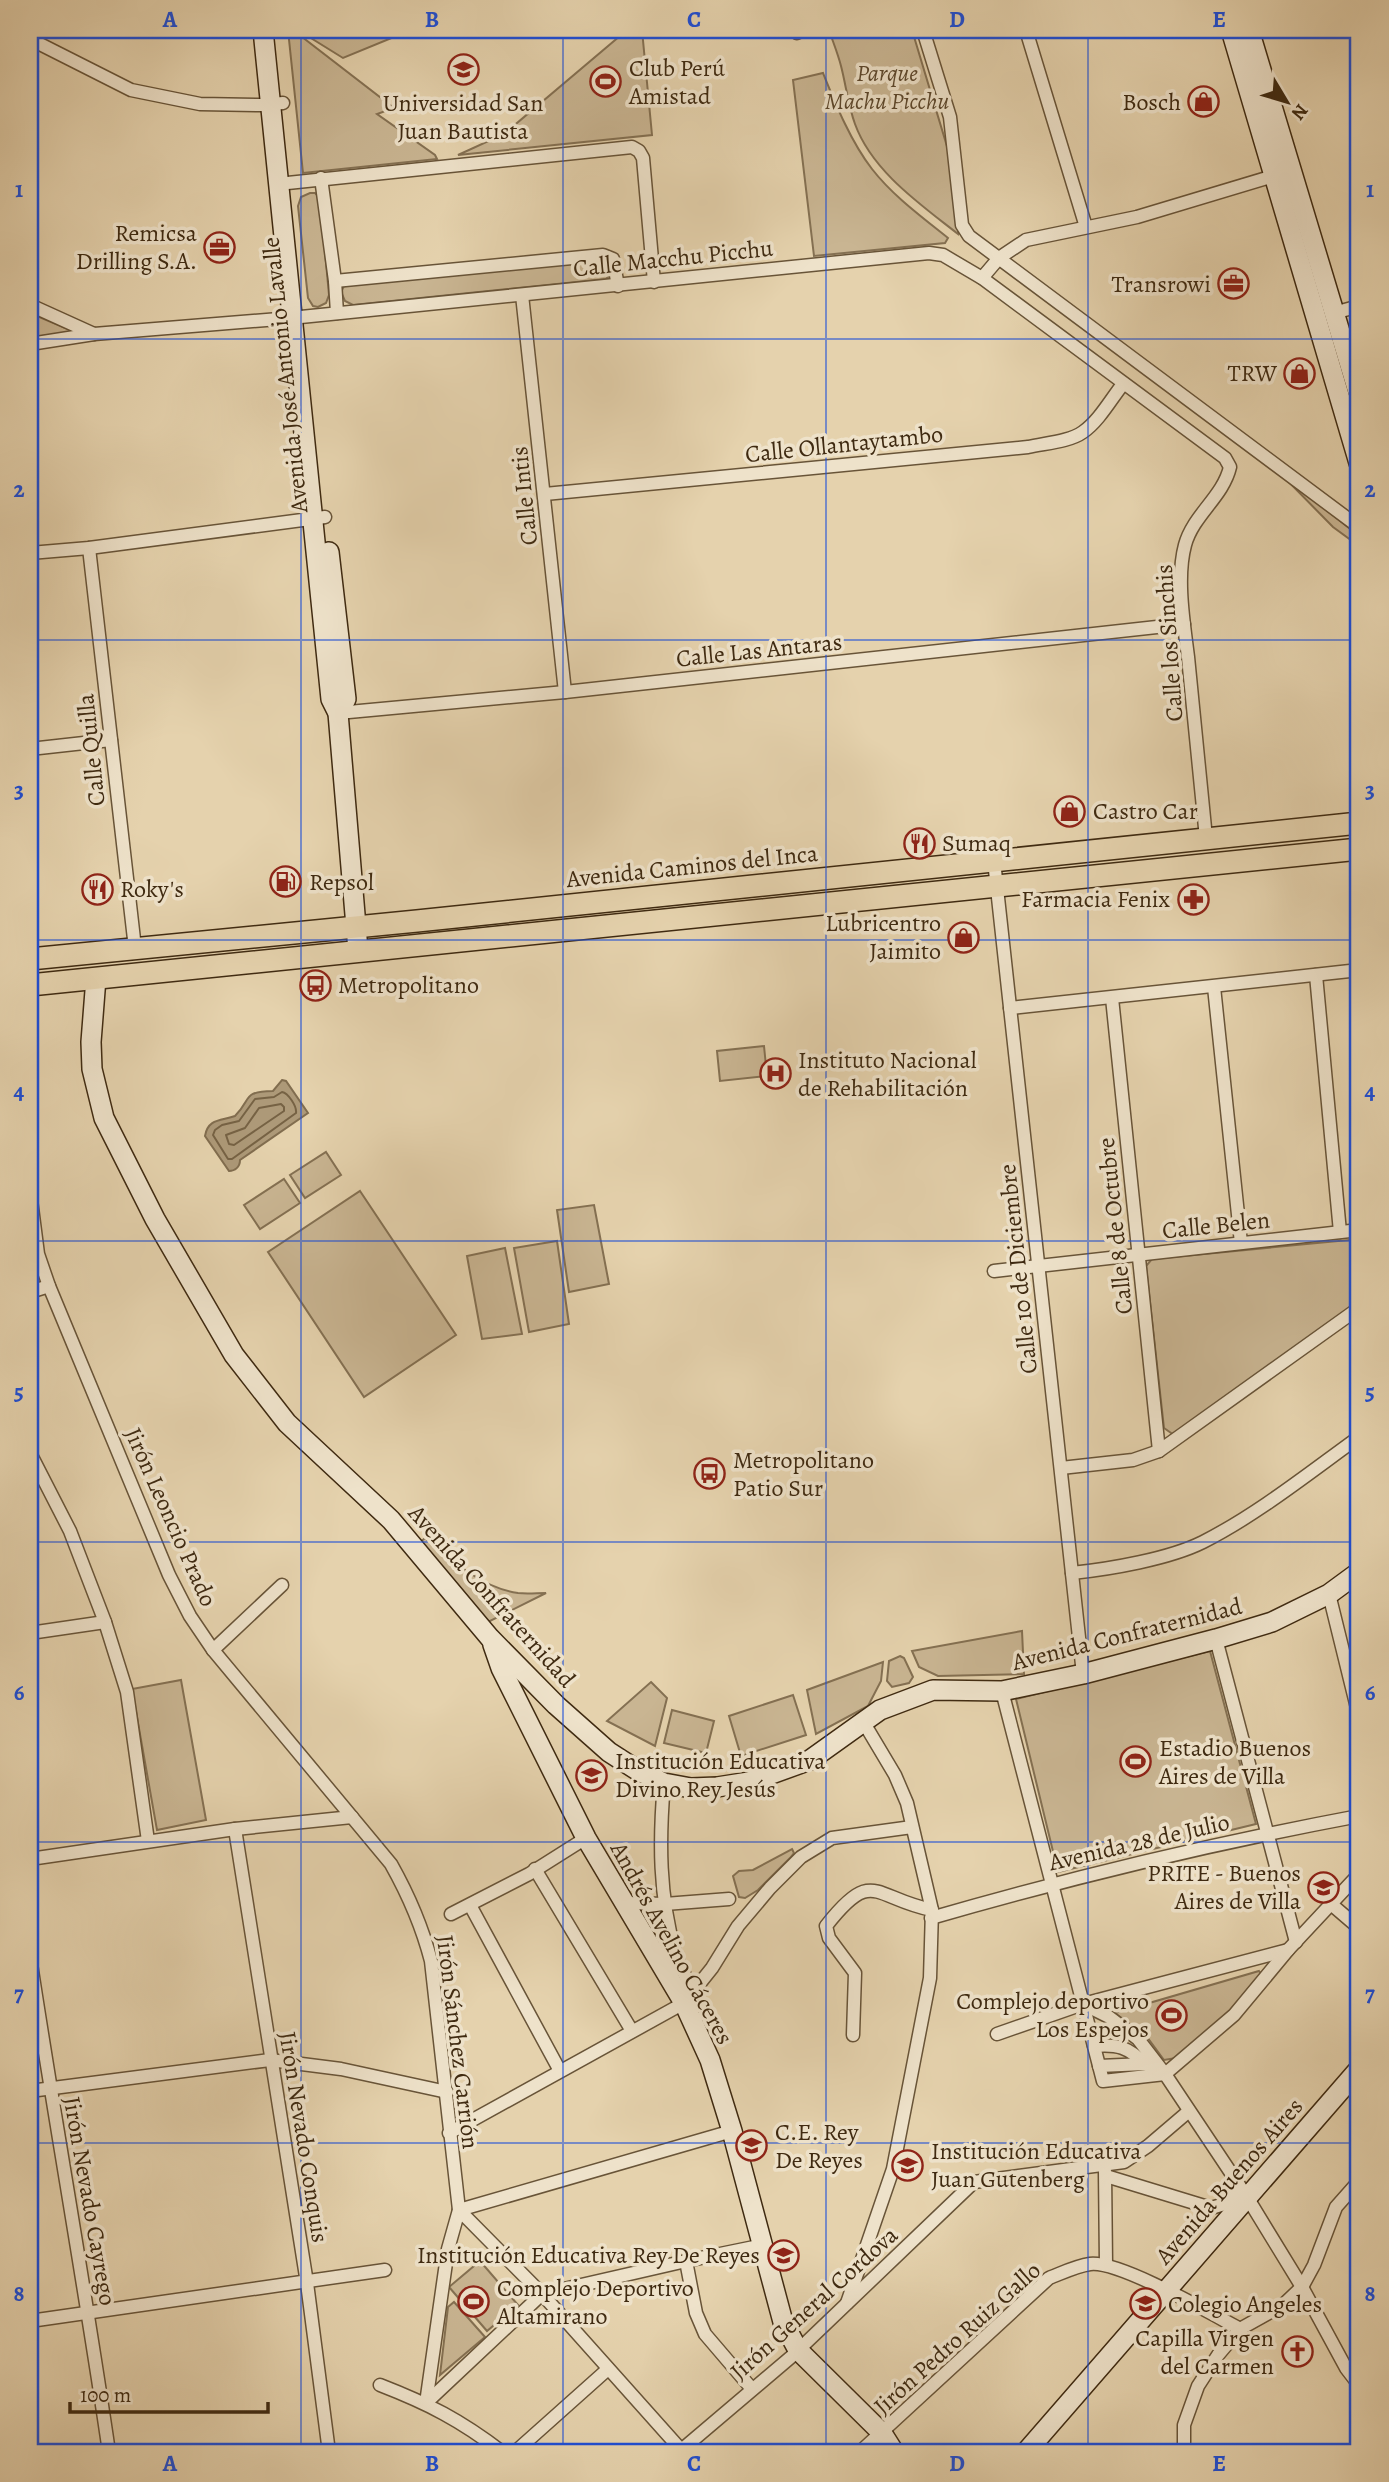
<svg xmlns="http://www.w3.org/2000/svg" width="1389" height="2482" font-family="Alegreya,serif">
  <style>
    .green { fill: #c9b592; stroke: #847052; stroke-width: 2 }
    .water { fill: #ad9978; stroke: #816d4f; stroke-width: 2 }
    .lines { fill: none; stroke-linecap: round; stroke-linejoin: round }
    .shore { stroke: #766244; stroke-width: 2 }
    .street-casing { stroke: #685438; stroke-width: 15 }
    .secondary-casing { stroke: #3f2a11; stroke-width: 22 }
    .primary-casing { stroke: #3f2a11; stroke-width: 24 }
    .street { stroke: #eee2ca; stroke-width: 12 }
    .secondary { stroke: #eee2ca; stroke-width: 19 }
    .primary { stroke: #e5d2ad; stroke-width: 21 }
    .grid { fill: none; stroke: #1d4ed8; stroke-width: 2; stroke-opacity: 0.55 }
    .labels { text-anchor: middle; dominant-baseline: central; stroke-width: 7; stroke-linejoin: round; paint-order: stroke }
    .poi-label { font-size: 24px; fill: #3f2a11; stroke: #eee2ca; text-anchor: start }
    .park-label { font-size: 24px; font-style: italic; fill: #5b462b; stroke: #eee2ca }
    .street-label { font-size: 24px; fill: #3f2a11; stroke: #eee2ca }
    .neatline { fill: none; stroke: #1d4ed8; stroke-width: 2.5 }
    .grid-label { font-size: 23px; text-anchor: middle; font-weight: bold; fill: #1d4ed8 }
  </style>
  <rect width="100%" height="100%" fill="#e5d2ad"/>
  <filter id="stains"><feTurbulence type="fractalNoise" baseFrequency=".00286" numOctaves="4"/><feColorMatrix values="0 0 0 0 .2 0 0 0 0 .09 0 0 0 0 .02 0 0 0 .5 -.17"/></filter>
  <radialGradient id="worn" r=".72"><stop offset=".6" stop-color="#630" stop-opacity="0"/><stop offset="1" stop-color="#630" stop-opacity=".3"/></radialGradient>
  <g class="green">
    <polygon points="288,30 293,30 394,108 377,114 435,155 437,159 303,173"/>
    <polygon points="298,30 411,30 343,58"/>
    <polygon points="627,30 642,30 652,135 458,155 504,134"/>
    <path d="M829,30H912L949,153L959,222L958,234C920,204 872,171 855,124C848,105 846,85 841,66C838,54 833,42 829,30Z"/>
    <path d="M823,73C836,105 851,142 872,169C893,196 922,217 948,238L945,243L814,256L793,80Z"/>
    <polygon points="310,193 315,193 320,198 329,295 326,303 318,307 313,306 308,298 298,206 301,197"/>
    <polygon points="601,260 611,269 610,275 606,279 353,305 345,301 341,292 345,284"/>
    <polygon points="30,313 77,333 30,337"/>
    <polygon points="1280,473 1359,536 1359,546 1333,527"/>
    <polygon points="764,1046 767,1076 720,1081 717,1051"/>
    <polygon points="326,1152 341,1175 305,1198 290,1175"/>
    <polygon points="284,1179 300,1203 260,1229 244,1205"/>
    <polygon points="360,1191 456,1335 364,1397 268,1252"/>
    <polygon points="594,1205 609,1284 569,1292 557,1210"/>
    <polygon points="1359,1239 1359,1304 1174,1435 1164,1428 1146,1266 1152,1259"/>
    <polygon points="557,1241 569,1324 529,1332 514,1248"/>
    <polygon points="505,1248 522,1334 482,1339 467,1256"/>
    <path d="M425,1538C451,1560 482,1588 518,1593C527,1594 537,1593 546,1593L486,1623L418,1544Z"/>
    <polygon points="1022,1631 1024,1674 938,1676 919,1667 912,1651"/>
    <polygon points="1210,1651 1256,1824 1058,1872 1016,1699"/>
    <polygon points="900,1656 904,1658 913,1677 909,1683 892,1687 887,1681 889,1661"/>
    <polygon points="883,1662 881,1681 868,1706 816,1734 807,1690"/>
    <polygon points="181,1680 206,1820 157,1830 132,1689"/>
    <polygon points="651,1682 667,1698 655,1746 607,1721"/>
    <polygon points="793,1695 806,1735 741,1756 729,1716"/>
    <polygon points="672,1710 714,1721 706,1753 664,1743"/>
    <polygon points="792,1849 794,1853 790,1858 758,1890 745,1898 739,1897 733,1876 739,1871 753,1870"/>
    <polygon points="1259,1971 1262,1975 1224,2017 1176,2058 1164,2060 1147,2037 1115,2013"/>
    <polygon points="480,2261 518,2305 487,2331 449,2287"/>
    <polygon points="454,2302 485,2337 440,2375 448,2307"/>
  </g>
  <path class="water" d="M282,1080L286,1081L308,1113L240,1160C240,1167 235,1171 229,1171L205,1136C208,1118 222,1121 235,1116C253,1098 241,1092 273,1091Z"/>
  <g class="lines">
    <g class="shore">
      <path d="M282,1092C288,1093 297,1106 296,1113L232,1159H228L213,1135L215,1130L222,1125L239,1121L255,1099L274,1097Z"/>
      <polygon points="281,1104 284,1107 284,1111 234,1145 229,1144 226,1135 245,1128 259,1108"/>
    </g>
    <defs>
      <g id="street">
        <polyline points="796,30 797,33"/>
        <polyline points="923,30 950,117 962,225 969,236 1359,527"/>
        <polyline points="1026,30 1086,227"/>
        <polyline points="30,39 131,90 200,104 261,105 283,103"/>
        <polyline points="321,178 335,281 337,313"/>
        <polyline points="278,184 632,147 639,151 643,158 654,282"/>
        <polyline points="982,278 999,258 1026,240 1137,217 1280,174"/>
        <polyline points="335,281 603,255 613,259 618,286"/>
        <polyline points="522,295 565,692"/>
        <polyline points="30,305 94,334"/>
        <polyline points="1334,313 1359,306"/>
        <path d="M30,344L94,334L291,318L929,253L943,255L982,278L1225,458L1230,467C1223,497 1193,515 1185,545C1176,578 1184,624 1188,657C1194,717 1200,778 1206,838"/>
        <path d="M545,494L1028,447C1045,443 1069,442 1083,432C1099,421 1111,399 1123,384"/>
        <polyline points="89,548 135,948"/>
        <polyline points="30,553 89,548 325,517"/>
        <polyline points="338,713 565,692 1184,624"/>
        <polyline points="30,749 111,740"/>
        <polyline points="994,861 1083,1674"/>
        <polyline points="1316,975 1340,1232"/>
        <polyline points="1214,987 1241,1243"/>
        <polyline points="1112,998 1159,1451"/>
        <polyline points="1010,1008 1359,970"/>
        <path d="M30,1192L38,1254L49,1286L169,1575L190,1616L213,1650L391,1864C409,1896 422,1926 431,1961L459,2210L448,2249L426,2403"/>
        <polyline points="994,1271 1359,1230"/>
        <polyline points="30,1292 49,1286"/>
        <polyline points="30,1453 70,1531 105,1622 127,1692 148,1841"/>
        <polyline points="1061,1468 1133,1460 1159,1451 1359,1308"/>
        <path d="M1072,1573C1110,1569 1169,1559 1203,1542C1258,1514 1309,1473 1359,1437"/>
        <polyline points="1329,1594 1359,1716"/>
        <polyline points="30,1633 105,1622"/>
        <polyline points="1216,1639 1296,1942"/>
        <polyline points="213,1650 282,1585"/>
        <polyline points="1002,1691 1103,2081 1165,2074"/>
        <path d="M664,1783C659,1841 659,1895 675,1952C679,1965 687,1979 693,1992"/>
        <polyline points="235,1829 307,2283 329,2452"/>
        <polyline points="30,1859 235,1829 352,1817"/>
        <polyline points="535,1869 632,2031"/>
        <polyline points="625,1903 665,1904 729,1899"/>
        <polyline points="1331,1904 1359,1928"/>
        <polyline points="470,1905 560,2071"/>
        <polyline points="451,1914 529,1874 586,1838"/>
        <path d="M931,1918C1073,1877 1215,1843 1359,1816"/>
        <path d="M30,1957C55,2122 85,2287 109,2452"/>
        <polyline points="1083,2004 1109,2017 1138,2039 1165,2074 1247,2197 1302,2287 1346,2368 1359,2385"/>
        <polyline points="997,2034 1083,2004 1288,1950"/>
        <path d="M853,2035L855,1973L829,1938L826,1926C873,1866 873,1898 932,1910"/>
        <path d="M1094,2046C1118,2044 1128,2047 1145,2064"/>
        <polyline points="1099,2066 1145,2064 1161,2072"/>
        <polyline points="1165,2074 1234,2015 1288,1950 1359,1874"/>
        <polyline points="30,2091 270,2060 341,2069 447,2092"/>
        <polyline points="449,2133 684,2003 712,1968 738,1926 770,1888 801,1857 832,1838 912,1827"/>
        <polyline points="1105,2171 1106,2265"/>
        <polyline points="1106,2176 1211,2208 1228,2203 1242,2190"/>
        <polyline points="459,2210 542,2294 683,2452"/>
        <polyline points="459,2210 732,2131"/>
        <polyline points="686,2261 696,2313 705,2334 752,2389"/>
        <polyline points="847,2303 893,2169 930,1978 932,1910 907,1803 895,1775 864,1723"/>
        <polyline points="30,2321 385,2270"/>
        <path d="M380,2385C429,2404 460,2420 502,2452"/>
        <polyline points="426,2403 542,2294 686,2261 764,2245"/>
        <polyline points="515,2452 608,2369"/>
        <polyline points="679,2452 791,2357 974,2182 1124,2162 1148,2146 1189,2111"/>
        <path d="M860,2452L1049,2278C1062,2273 1076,2266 1090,2264C1118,2260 1212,2314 1240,2329"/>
        <polyline points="1184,2452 1184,2425 1198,2386 1218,2355 1240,2329 1283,2305 1302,2287 1314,2265 1336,2207 1359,2181"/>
      </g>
      <g id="secondary">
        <polyline points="263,30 331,699 338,713 358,950"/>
        <polyline points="1231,30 1359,463"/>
        <polyline points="1249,30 1359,395"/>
        <polyline points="329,552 346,699 338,713"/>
        <polyline points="96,978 91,1042 92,1069 104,1118 155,1219 234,1355 287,1423 391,1520 490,1638 556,1705 609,1752 637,1770 664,1783 691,1788 717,1787 749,1782 810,1760 880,1710 933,1690 1002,1691 1083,1674 1216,1639 1272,1622 1329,1594 1359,1572"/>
        <polyline points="493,1645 501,1668 586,1838 684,2003 710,2060 732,2131 783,2322 798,2350 882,2433 894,2452"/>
        <polyline points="1026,2452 1359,2069"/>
      </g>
      <g id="primary">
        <polyline points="30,959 417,921 1359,823"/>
        <polyline points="30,985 1359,849"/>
      </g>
    </defs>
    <use href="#street" class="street-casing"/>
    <use href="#secondary" class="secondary-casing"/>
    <use href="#primary" class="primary-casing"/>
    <use href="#street" class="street"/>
    <use href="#secondary" class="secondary"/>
    <use href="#primary" class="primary"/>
  </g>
  <path class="grid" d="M301,30V2452M563,30V2452M826,30V2452M1088,30V2452M30,339H1359M30,640H1359M30,940H1359M30,1241H1359M30,1542H1359M30,1842H1359M30,2143H1359"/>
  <defs>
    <symbol id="university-ring" viewBox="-11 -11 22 22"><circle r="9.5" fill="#eee2ca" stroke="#8f2418" stroke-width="1.5"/><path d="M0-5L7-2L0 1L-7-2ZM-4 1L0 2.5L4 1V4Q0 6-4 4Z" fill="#8f2418"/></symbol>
    <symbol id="stadium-ring" viewBox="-11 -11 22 22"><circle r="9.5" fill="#eee2ca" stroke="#8f2418" stroke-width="1.5"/><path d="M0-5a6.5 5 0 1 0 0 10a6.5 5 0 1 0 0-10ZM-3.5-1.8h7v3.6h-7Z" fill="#8f2418"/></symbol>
    <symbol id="shop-ring" viewBox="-11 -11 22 22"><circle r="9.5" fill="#eee2ca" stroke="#8f2418" stroke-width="1.5"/><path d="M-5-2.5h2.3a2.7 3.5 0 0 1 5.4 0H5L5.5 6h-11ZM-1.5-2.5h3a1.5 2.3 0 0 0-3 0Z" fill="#8f2418"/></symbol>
    <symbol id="office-ring" viewBox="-11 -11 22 22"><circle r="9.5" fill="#eee2ca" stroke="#8f2418" stroke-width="1.5"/><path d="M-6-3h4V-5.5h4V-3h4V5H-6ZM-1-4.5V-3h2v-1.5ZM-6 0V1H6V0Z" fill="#8f2418"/></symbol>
    <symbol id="restaurant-ring" viewBox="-11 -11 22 22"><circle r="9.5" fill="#eee2ca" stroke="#8f2418" stroke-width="1.5"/><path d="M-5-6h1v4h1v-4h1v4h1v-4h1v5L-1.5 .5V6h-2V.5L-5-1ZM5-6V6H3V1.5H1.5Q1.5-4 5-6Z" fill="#8f2418"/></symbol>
    <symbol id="fuel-ring" viewBox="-11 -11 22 22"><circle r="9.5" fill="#eee2ca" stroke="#8f2418" stroke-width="1.5"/><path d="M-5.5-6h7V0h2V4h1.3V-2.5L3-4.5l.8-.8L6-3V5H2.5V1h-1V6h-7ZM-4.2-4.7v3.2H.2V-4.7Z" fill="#8f2418"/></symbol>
    <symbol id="pharmacy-ring" viewBox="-11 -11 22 22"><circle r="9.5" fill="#eee2ca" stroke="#8f2418" stroke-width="1.5"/><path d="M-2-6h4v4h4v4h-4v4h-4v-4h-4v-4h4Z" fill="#8f2418"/></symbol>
    <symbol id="bus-ring" viewBox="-11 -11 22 22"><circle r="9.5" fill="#eee2ca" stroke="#8f2418" stroke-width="1.5"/><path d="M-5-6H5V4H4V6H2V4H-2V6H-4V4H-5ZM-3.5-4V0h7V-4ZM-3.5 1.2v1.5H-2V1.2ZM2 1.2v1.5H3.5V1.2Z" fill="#8f2418"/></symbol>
    <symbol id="hospital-ring" viewBox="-11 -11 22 22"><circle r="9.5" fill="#eee2ca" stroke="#8f2418" stroke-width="1.5"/><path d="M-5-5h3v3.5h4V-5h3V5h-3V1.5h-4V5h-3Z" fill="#8f2418"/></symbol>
    <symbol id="school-ring" viewBox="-11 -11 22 22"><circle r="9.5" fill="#eee2ca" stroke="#8f2418" stroke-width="1.5"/><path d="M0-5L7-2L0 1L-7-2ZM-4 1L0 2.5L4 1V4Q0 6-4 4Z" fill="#8f2418"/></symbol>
    <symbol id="church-ring" viewBox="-11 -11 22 22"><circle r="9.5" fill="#eee2ca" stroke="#8f2418" stroke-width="1.5"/><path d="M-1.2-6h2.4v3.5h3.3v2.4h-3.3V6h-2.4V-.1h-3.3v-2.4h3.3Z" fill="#8f2418"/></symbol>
  </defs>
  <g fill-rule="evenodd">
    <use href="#university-ring" x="446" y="52" width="35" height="35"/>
    <use href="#stadium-ring" x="588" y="64" width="35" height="35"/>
    <use href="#shop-ring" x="1186" y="84" width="35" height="35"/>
    <use href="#office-ring" x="202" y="230" width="35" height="35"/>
    <use href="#office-ring" x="1216" y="266" width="35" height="35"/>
    <use href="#shop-ring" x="1282" y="356" width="35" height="35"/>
    <use href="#shop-ring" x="1052" y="794" width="35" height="35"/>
    <use href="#restaurant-ring" x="902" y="826" width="35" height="35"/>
    <use href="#fuel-ring" x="268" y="864" width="35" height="35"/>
    <use href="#restaurant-ring" x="80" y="872" width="35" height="35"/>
    <use href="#pharmacy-ring" x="1176" y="882" width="35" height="35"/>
    <use href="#shop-ring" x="946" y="920" width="35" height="35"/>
    <use href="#bus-ring" x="298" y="968" width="35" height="35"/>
    <use href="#hospital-ring" x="758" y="1056" width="35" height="35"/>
    <use href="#bus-ring" x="692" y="1456" width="35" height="35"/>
    <use href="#stadium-ring" x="1118" y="1744" width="35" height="35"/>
    <use href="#school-ring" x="574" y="1758" width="35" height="35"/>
    <use href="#school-ring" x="1306" y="1870" width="35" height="35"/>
    <use href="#stadium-ring" x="1154" y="1998" width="35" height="35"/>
    <use href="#university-ring" x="734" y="2128" width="35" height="35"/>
    <use href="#school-ring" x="890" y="2148" width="35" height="35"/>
    <use href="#school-ring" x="766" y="2238" width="35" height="35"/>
    <use href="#stadium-ring" x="456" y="2284" width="35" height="35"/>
    <use href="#university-ring" x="1128" y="2286" width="35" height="35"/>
    <use href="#church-ring" x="1280" y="2334" width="35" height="35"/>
  </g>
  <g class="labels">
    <g class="poi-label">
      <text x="629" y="68">Club Perú<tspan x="629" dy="28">Amistad</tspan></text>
      <text x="1181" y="102" text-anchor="end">Bosch</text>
      <text x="463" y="103" text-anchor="middle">Universidad San<tspan x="463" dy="28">Juan Bautista</tspan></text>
      <text x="197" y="233" text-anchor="end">Remicsa<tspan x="197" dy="28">Drilling S.A.</tspan></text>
      <text x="1211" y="284" text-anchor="end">Transrowi</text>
      <text x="1277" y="373" text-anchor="end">TRW</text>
      <text x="1093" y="811">Castro Car</text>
      <text x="942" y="843">Sumaq</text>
      <text x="309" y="882">Repsol</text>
      <text x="120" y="889">Roky's</text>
      <text x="1170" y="899" text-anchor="end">Farmacia Fenix</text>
      <text x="941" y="923" text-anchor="end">Lubricentro<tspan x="941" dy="28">Jaimito</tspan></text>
      <text x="338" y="985">Metropolitano</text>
      <text x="798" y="1060">Instituto Nacional<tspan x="798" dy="28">de Rehabilitación</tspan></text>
      <text x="733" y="1460">Metropolitano<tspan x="733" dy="28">Patio Sur</tspan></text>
      <text x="1159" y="1748">Estadio Buenos<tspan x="1159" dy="28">Aires de Villa</tspan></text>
      <text x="615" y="1761">Institución Educativa<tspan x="615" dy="28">Divino Rey Jesús</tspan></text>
      <text x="1301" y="1873" text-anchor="end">PRITE - Buenos<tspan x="1301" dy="28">Aires de Villa</tspan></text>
      <text x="1149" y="2001" text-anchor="end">Complejo deportivo<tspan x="1149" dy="28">Los Espejos</tspan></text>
      <text x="775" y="2132">C.E. Rey<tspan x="775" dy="28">De Reyes</tspan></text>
      <text x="931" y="2151">Institución Educativa<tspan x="931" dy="28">Juan Gutenberg</tspan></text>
      <text x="760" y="2255" text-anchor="end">Institución Educativa Rey De Reyes</text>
      <text x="497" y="2288">Complejo Deportivo<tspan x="497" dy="28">Altamirano</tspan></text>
      <text x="1168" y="2304">Colegio Angeles</text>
      <text x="1274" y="2338" text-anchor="end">Capilla Virgen<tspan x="1274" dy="28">del Carmen</tspan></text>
    </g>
    <g class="park-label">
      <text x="887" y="73">Parque<tspan x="887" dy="28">Machu Picchu</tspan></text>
    </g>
    <g class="street-label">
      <text transform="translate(673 258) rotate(-6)">Calle Macchu Picchu</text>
      <text transform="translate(285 375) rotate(-96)">Avenida José Antonio Lavalle</text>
      <text transform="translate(844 444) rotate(-6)">Calle Ollantaytambo</text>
      <text transform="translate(524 496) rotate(-96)">Calle Intis</text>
      <text transform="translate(1169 643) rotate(-94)">Calle los Sinchis</text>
      <text transform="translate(759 650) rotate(-6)">Calle Las Antaras</text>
      <text transform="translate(91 750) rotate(-96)">Calle Quilla</text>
      <text transform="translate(692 866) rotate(-6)">Avenida Caminos del Inca</text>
      <text transform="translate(1216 1225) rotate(-6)">Calle Belen</text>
      <text transform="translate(1115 1226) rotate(-96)">Calle 8 de Octubre</text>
      <text transform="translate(1018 1269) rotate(-96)">Calle 10 de Diciembre</text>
      <text transform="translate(171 1517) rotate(66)">Jirón Leoncio Prado</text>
      <text transform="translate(492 1596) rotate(48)">Avenida Confraternidad</text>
      <text transform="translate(1127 1634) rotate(-14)">Avenida Confraternidad</text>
      <text transform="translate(1139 1842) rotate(-13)">Avenida 28 de Julio</text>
      <text transform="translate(672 1943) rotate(61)">Andrés Avelino Cáceres</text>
      <text transform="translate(458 2042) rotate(83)">Jirón Sánchez Carrión</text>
      <text transform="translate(304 2137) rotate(81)">Jirón Nevado Conquis</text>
      <text transform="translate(1229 2181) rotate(-49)">Avenida Buenos Aires</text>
      <text transform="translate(90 2201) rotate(80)">Jirón Nevado Cayrego</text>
      <text transform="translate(814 2303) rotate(-42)">Jirón General Cordova</text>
      <text transform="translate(957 2338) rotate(-42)">Jirón Pedro Ruiz Gallo</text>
    </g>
  </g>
  <rect width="1389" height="2482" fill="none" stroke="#e5d2ad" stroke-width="77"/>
  <g transform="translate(1287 102) rotate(128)" stroke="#eee2ca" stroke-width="5" paint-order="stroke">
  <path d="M0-5L12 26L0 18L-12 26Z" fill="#3f2a11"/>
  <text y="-10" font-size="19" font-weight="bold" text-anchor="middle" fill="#3f2a11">N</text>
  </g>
  <path d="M70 2402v10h198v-10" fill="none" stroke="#3f2a11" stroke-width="3.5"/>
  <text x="80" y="2402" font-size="21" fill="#3f2a11" stroke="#eee2ca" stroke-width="5" paint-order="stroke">100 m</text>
  <rect x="38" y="38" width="1312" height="2406" class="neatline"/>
  <g class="grid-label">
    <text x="170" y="27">A</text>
    <text x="432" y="27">B</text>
    <text x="694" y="27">C</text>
    <text x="957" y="27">D</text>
    <text x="1219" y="27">E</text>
    <text x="19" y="197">1</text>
    <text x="1370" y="197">1</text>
    <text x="19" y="497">2</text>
    <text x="1370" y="497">2</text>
    <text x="19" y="798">3</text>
    <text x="1370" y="798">3</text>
    <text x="19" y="1099">4</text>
    <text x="1370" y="1099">4</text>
    <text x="19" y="1399">5</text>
    <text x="1370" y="1399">5</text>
    <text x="19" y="1700">6</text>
    <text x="1370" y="1700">6</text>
    <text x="19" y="2001">7</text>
    <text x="1370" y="2001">7</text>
    <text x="19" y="2301">8</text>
    <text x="1370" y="2301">8</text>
    <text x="170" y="2471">A</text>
    <text x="432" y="2471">B</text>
    <text x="694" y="2471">C</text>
    <text x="957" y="2471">D</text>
    <text x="1219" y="2471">E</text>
  </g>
  <rect width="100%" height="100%" filter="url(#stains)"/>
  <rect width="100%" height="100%" fill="url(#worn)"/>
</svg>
